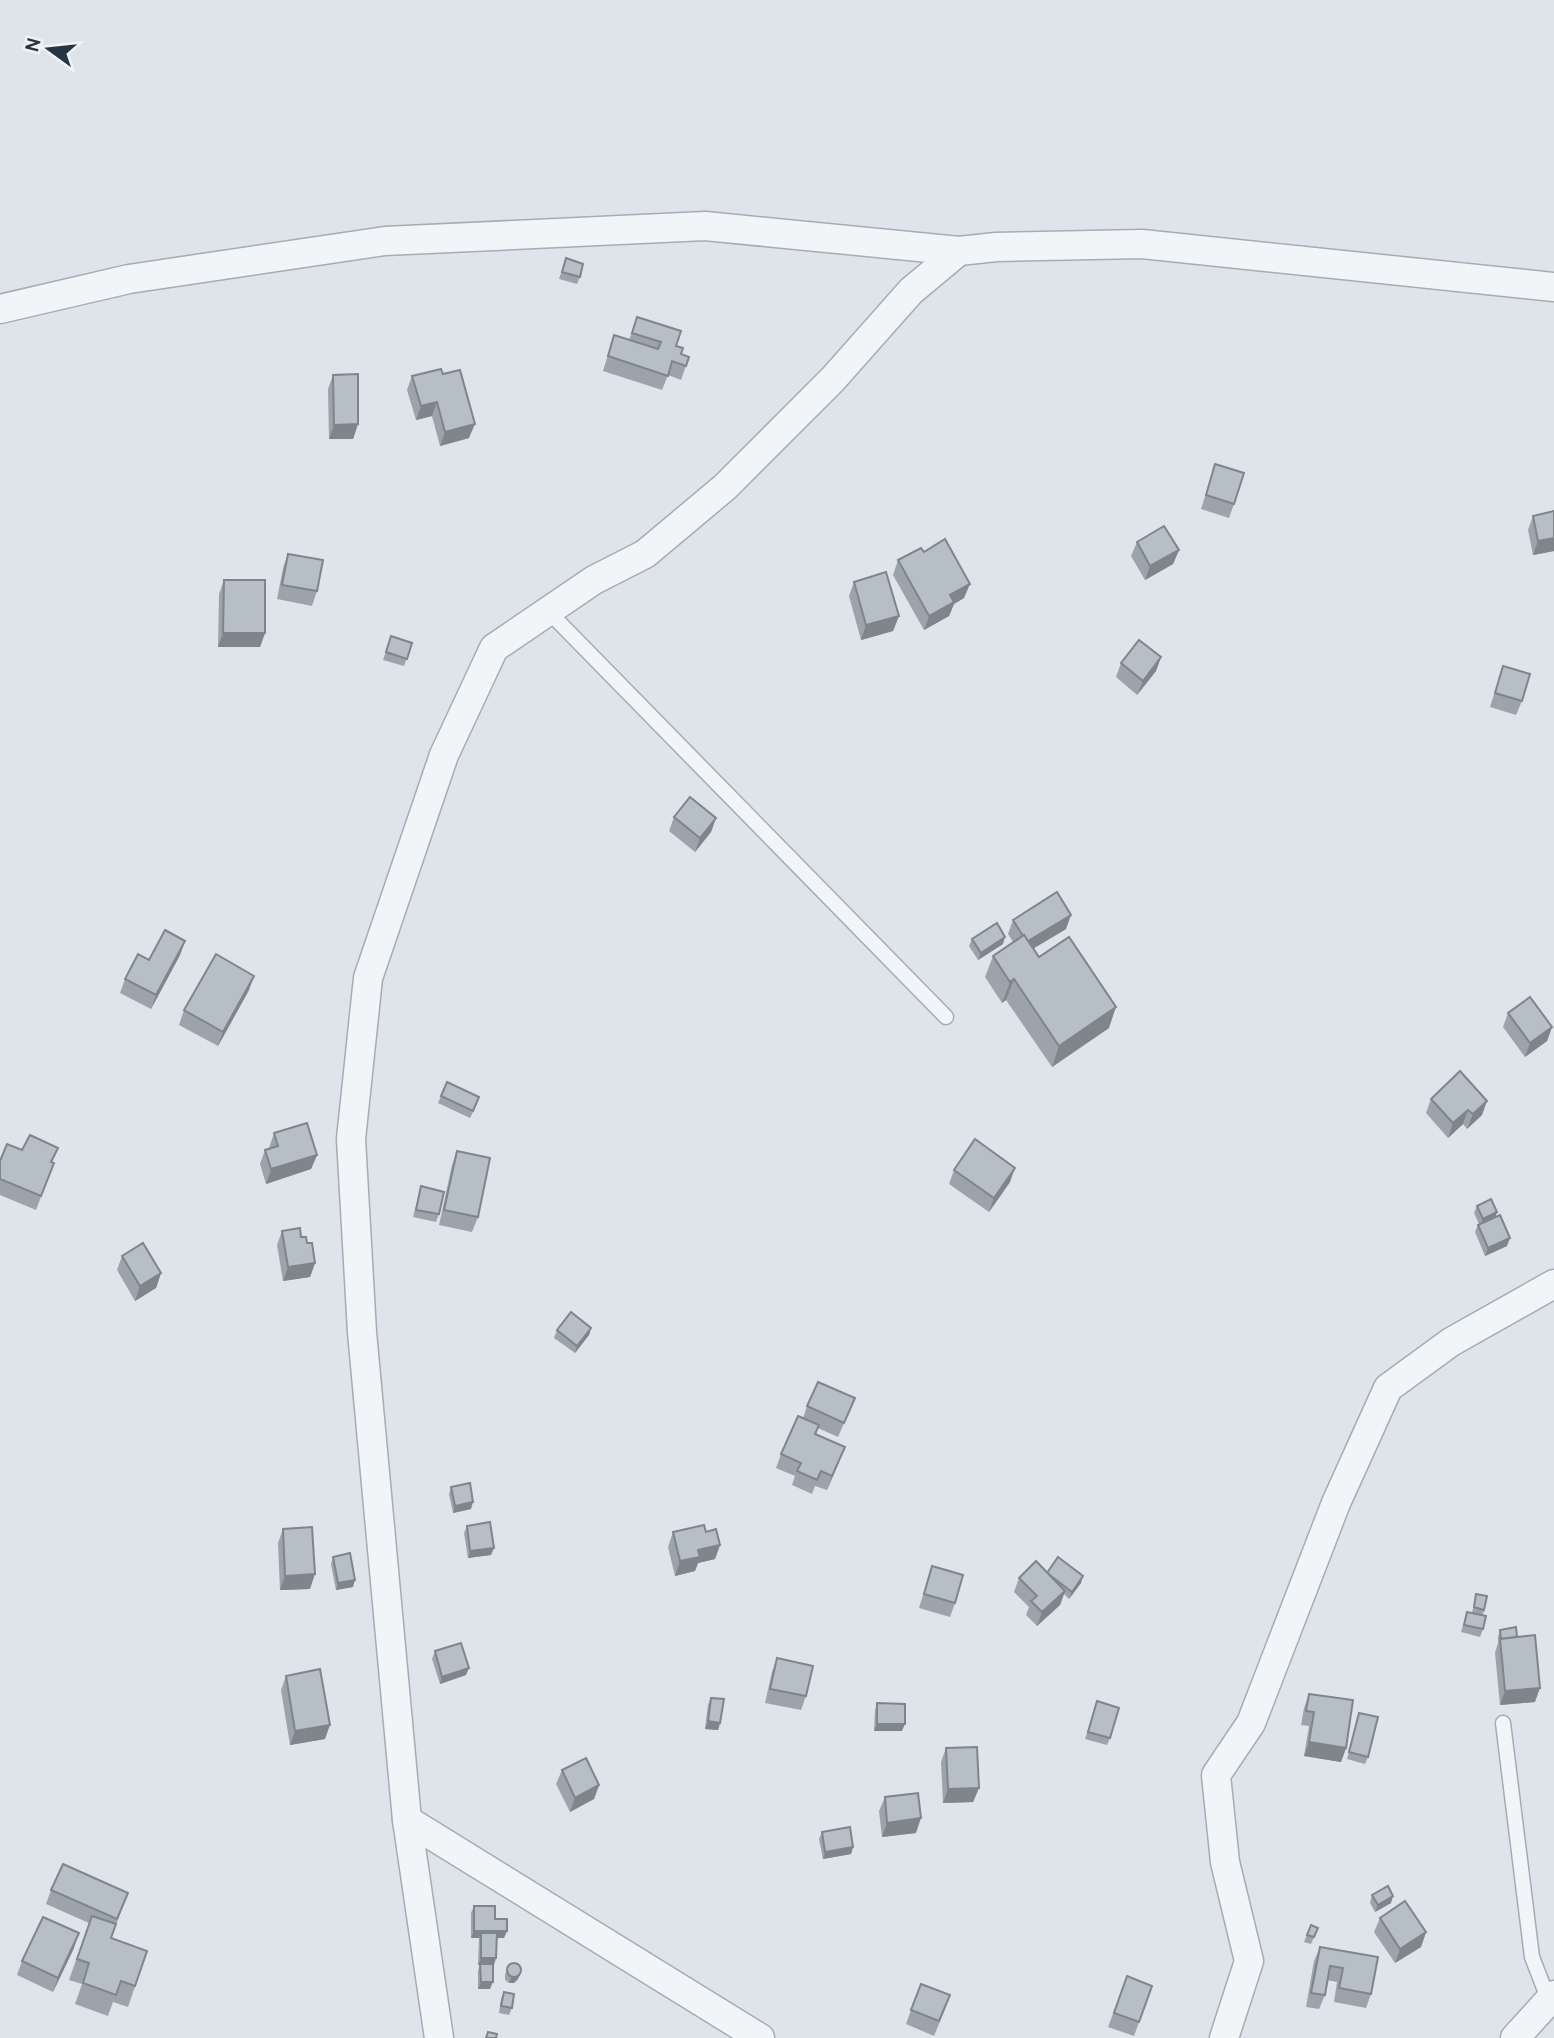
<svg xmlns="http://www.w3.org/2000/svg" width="1554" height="2038" font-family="Cabin,sans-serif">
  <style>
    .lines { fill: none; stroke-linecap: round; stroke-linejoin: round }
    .lane-casing { stroke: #a4acb4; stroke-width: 17 }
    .street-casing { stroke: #a4acb4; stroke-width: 31 }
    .lane { stroke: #f2f5f8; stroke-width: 14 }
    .street { stroke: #f2f5f8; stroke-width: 28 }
    .wall { fill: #9da3ab }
    .shaded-wall { fill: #7f858b }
    .building { fill: #b6bec7; stroke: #7f858b; stroke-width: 2 }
  </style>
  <rect width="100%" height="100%" fill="#dfe4ea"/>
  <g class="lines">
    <defs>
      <g id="lane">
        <polyline points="548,611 946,1017"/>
        <polyline points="1503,1723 1532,1957 1549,2001"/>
      </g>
      <g id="street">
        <polyline points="0,309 129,279 385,241 705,226 959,251"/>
        <polyline points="407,1820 760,2038"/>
        <polyline points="439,2038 407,1820 362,1332 351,1139 368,978 444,755 494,648 594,580 645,554 725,487 833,379 911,291 959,251 996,247 1142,244 1554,287"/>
        <polyline points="1224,2038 1249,1961 1225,1862 1216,1775 1251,1723 1336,1503 1388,1388 1451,1342 1554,1284"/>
        <polyline points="1515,2038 1554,1995"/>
      </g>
    </defs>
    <use href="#lane" class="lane-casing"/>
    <use href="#street" class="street-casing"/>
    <use href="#lane" class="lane"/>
    <use href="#street" class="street"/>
  </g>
  <g class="wall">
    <polygon points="566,258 580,277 577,284 559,279"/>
    <polygon points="637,317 676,346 681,354 689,357 681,380 668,375 662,390 603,371 614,335 629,340"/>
    <polygon points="443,374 469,438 440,446 432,416 416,420 407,390 412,376"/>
    <polygon points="333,375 358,424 353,439 329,439 328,389"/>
    <polygon points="1215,464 1234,504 1229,518 1201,509"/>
    <polygon points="1554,511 1554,551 1533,555 1528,530 1533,516"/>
    <polygon points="1137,542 1179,550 1173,564 1145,580 1131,556"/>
    <polygon points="924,552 964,598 954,604 949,616 924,630 893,575 898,560"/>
    <polygon points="288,554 317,591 312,606 277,599 283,568"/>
    <polygon points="224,580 265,633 260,647 218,647 219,594"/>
    <polygon points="854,582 899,616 893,631 861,640 849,596"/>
    <polygon points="391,636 412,643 404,666 383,660"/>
    <polygon points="1161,657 1156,671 1137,695 1116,677 1121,663"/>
    <polygon points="1503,666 1522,701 1516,715 1490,707"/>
    <polygon points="674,817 716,818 711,832 695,852 669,831"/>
    <polygon points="1013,920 1066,929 1034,948 1039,957 1109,1028 1052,1067 1006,1000 1002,1003 985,977 993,956 1013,942 1008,934"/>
    <polygon points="972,939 1003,944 978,960 969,946"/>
    <polygon points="185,941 180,955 151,1009 120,993 125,979 149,960"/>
    <polygon points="249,990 218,1046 179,1025 184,1010"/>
    <polygon points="1508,1013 1552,1027 1547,1041 1525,1057 1503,1027"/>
    <polygon points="1460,1071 1482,1115 1467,1129 1463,1124 1448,1138 1426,1113 1431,1099"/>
    <polygon points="441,1096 477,1104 470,1118 438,1103"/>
    <polygon points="274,1133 317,1155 311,1169 266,1184 260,1164 265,1150 269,1148"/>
    <polygon points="457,1151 478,1217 472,1232 439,1225 452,1165"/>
    <polygon points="0,1161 54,1163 36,1210 0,1195"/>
    <polygon points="954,1170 1010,1182 989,1212 949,1184"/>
    <polygon points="421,1186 439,1214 436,1222 413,1217"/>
    <polygon points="1477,1206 1497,1212 1495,1217 1507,1246 1485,1256 1475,1232 1478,1225 1479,1224 1474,1213"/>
    <polygon points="282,1231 301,1237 307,1243 315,1263 310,1277 283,1281 277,1245"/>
    <polygon points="122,1256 161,1273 156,1288 135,1301 117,1270"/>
    <polygon points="591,1328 589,1335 575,1353 554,1338 557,1330"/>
    <polygon points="855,1398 838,1437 818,1428 816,1434 839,1462 827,1490 815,1486 812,1494 792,1485 795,1476 776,1468 781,1454 803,1418 807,1406"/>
    <polygon points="451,1487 471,1509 453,1513 449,1494"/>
    <polygon points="467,1526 491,1555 468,1558 464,1533"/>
    <polygon points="283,1529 310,1589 280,1590 278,1543"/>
    <polygon points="673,1532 720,1545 715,1559 698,1563 695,1571 675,1576 668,1547"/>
    <polygon points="333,1557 353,1587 336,1590 331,1564"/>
    <polygon points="932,1566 955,1603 950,1617 919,1608"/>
    <polygon points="1047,1572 1081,1583 1069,1599 1064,1594 1060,1605 1037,1626 1026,1615 1029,1607 1014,1592 1019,1578"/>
    <polygon points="1476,1594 1484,1610 1483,1615 1483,1629 1480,1637 1461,1632 1467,1612 1472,1613"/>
    <polygon points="1500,1630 1517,1637 1535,1702 1500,1705 1495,1653 1498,1643 1498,1637"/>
    <polygon points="435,1651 466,1675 440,1684 432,1659"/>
    <polygon points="777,1658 806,1696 801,1710 765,1703 772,1672"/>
    <polygon points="286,1676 325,1739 290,1745 281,1690"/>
    <polygon points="1309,1694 1346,1748 1341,1762 1304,1756 1309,1726 1301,1725 1304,1708"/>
    <polygon points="711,1698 720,1723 718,1730 705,1729 708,1705"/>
    <polygon points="1097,1701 1110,1738 1107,1745 1085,1739"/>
    <polygon points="877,1703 902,1731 874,1731 875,1710"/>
    <polygon points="1359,1713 1368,1757 1365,1764 1347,1759"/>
    <polygon points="946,1748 979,1788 973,1802 943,1803 941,1762"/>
    <polygon points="562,1770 599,1785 594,1799 570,1812 556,1784"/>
    <polygon points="885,1797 916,1833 882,1837 879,1811"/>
    <polygon points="822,1832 853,1847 851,1854 823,1859 819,1839"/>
    <polygon points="51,1890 128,1893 111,1938 147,1951 128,2007 113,2002 108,2016 75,2004 82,1984 69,1980 89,1923 46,1904"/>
    <polygon points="1372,1895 1391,1903 1375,1912 1370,1903"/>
    <polygon points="474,1906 495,1919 504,1938 497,1938 496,1958 493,1965 490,1989 478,1989 478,1971 480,1965 478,1965 479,1938 471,1938 471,1913"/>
    <polygon points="1380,1918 1426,1932 1421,1947 1395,1963 1374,1932"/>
    <polygon points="1311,1925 1318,1928 1311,1944 1304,1942"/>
    <polygon points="1320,1947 1371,1994 1366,2008 1334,2002 1337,1982 1327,1980 1325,1995 1319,2009 1306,2007 1314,1961"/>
    <polygon points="74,1948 53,1992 17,1975 22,1961"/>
    <polygon points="507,1968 518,1979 514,1983 509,1983 505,1980 505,1975"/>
    <polygon points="1127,1976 1152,1986 1134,2036 1108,2027"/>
    <polygon points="504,1992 512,2008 509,2015 499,2013 501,1999"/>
    <polygon points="945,2009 934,2036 906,2024 911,2010"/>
  </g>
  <g class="shaded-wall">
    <polygon points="437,402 432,416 416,420 421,406"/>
    <polygon points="358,424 353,439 329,439 334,425"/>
    <polygon points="475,424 469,438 440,446 445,432"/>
    <polygon points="1554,538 1554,551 1533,555 1538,541"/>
    <polygon points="1179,550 1173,564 1145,580 1150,566"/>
    <polygon points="970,584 964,598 954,604 949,616 924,630 929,616 950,595"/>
    <polygon points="899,616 893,631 861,640 866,625"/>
    <polygon points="223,633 265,633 260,647 218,647"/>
    <polygon points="1161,657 1156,671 1137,695 1143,681"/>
    <polygon points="716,818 711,832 695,852 700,838"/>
    <polygon points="1071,915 1066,929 1021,956 1027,942"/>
    <polygon points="1005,937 1003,944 978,960 981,953"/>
    <polygon points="185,941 180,955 151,1009 156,995"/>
    <polygon points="254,976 249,990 218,1046 223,1032"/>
    <polygon points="1014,979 1006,1000 1002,1003 1010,982"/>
    <polygon points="1116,1007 1109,1028 1052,1067 1059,1046"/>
    <polygon points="1552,1027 1547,1041 1525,1057 1530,1043"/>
    <polygon points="1487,1101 1482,1115 1467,1129 1473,1114"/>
    <polygon points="1468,1110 1463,1124 1448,1138 1453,1123"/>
    <polygon points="317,1155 311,1169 266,1184 271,1169"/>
    <polygon points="1015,1168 1010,1182 989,1212 994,1198"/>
    <polygon points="1497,1212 1495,1219 1480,1226 1483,1219"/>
    <polygon points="1510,1238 1507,1246 1485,1256 1488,1248"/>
    <polygon points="315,1263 310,1277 283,1281 288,1267"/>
    <polygon points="161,1273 156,1288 135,1301 140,1286"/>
    <polygon points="591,1328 589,1335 575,1353 577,1346"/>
    <polygon points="845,1447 839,1462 827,1490 832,1476"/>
    <polygon points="473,1502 471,1509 453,1513 455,1506"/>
    <polygon points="720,1545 715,1559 698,1563 695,1571 675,1576 680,1561 698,1550"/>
    <polygon points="494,1548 491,1555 468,1558 470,1551"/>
    <polygon points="315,1574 310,1589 280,1590 285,1576"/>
    <polygon points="1083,1576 1081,1583 1069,1599 1072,1592"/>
    <polygon points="355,1580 353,1587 336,1590 338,1583"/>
    <polygon points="1065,1591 1060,1605 1037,1626 1042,1612"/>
    <polygon points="469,1668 466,1675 440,1684 442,1677"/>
    <polygon points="1540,1688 1535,1702 1500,1705 1505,1691"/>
    <polygon points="708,1721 720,1723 718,1730 705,1729"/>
    <polygon points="877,1724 905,1724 902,1731 874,1731"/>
    <polygon points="330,1725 325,1739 290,1745 295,1731"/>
    <polygon points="1309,1742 1346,1748 1341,1762 1304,1756"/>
    <polygon points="599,1785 594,1799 570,1812 575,1798"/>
    <polygon points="979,1788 973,1802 943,1803 948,1789"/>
    <polygon points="921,1818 916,1833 882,1837 887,1823"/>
    <polygon points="853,1847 851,1854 823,1859 825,1852"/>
    <polygon points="1393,1896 1391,1903 1375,1912 1378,1905"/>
    <polygon points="474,1931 507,1931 504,1938 481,1938 481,1933 479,1938 471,1938"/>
    <polygon points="1426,1932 1421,1947 1395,1963 1400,1949"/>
    <polygon points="79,1933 74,1948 53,1992 58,1978"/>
    <polygon points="481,1958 496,1958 494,1965 478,1965"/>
    <polygon points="521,1972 518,1979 514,1983 509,1983 512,1976"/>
    <polygon points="481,1982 493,1982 490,1989 478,1989"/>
  </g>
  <g class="building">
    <polygon points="566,258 583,264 580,277 562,272"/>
    <polygon points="637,317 681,331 676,346 683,348 681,354 689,357 686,366 672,361 668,376 608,356 614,335 658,349 661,342 632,333"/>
    <polygon points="441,369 443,374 460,370 475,424 445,432 437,402 421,406 412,376"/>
    <polygon points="358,374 358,424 334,425 333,375"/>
    <polygon points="1215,464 1244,473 1234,504 1206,495"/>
    <polygon points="1554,511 1554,538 1538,541 1533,516"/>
    <polygon points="1164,526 1179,550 1150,566 1137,542"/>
    <polygon points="945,539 970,584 950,595 954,602 929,616 898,560 921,548 924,552"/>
    <polygon points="288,554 323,560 317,591 282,585"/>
    <polygon points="886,572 899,616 866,625 854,582"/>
    <polygon points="224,580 265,580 265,633 223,633"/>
    <polygon points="391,636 412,643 407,659 386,652"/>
    <polygon points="1139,640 1161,657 1143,681 1121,663"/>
    <polygon points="1503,666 1530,674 1522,701 1495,693"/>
    <polygon points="690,797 716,818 700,838 674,817"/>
    <polygon points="1057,892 1071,915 1028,941 1024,935 1023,936 1013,920"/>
    <polygon points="997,923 1005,937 981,953 972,939"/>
    <polygon points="165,930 185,941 156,995 125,979 138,954 149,960"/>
    <polygon points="1024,935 1039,957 1069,937 1116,1007 1059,1046 1014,979 1010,982 993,956"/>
    <polygon points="216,954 254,976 223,1032 184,1010"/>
    <polygon points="1530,997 1552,1027 1530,1043 1508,1013"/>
    <polygon points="1460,1071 1487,1101 1473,1114 1468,1110 1453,1123 1431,1099"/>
    <polygon points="447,1082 479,1097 473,1111 441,1096"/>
    <polygon points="307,1123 317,1155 271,1169 265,1150 278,1146 274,1133"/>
    <polygon points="30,1135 58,1148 51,1162 54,1163 41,1196 0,1179 0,1161 7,1144 22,1150"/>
    <polygon points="975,1139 1015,1168 994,1198 954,1170"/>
    <polygon points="457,1151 490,1158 478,1217 444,1210"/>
    <polygon points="421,1186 444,1192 439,1214 416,1210"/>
    <polygon points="1491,1199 1497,1212 1483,1219 1477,1206"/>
    <polygon points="1500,1215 1510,1238 1488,1248 1478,1225"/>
    <polygon points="300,1228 301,1237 306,1237 307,1243 312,1243 315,1263 288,1267 282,1231"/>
    <polygon points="143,1243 161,1273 140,1286 122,1256"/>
    <polygon points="571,1312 591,1328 577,1346 557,1330"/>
    <polygon points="818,1382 855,1398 844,1423 807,1406"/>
    <polygon points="798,1416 819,1425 815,1434 845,1447 832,1476 821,1471 817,1480 797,1471 801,1463 781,1454"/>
    <polygon points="470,1483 473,1502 455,1506 451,1487"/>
    <polygon points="490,1522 494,1548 470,1551 467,1526"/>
    <polygon points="704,1525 706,1532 716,1529 720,1545 698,1550 700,1557 680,1561 673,1532"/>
    <polygon points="312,1527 315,1574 285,1576 283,1529"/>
    <polygon points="350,1553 355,1580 338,1583 333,1557"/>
    <polygon points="1058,1557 1083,1576 1072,1592 1047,1573"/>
    <polygon points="1036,1561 1065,1591 1042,1612 1031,1601 1037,1596 1019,1578"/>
    <polygon points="932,1566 963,1575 955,1603 924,1594"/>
    <polygon points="1476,1594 1487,1596 1484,1610 1474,1607"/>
    <polygon points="1467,1612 1486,1616 1483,1629 1464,1625"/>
    <polygon points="1516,1627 1517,1637 1501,1639 1500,1630"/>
    <polygon points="1535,1635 1540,1688 1505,1691 1500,1639"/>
    <polygon points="461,1643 469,1668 442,1677 435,1651"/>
    <polygon points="777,1658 813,1666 806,1696 770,1689"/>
    <polygon points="320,1669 330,1725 295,1731 286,1676"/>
    <polygon points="1309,1694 1353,1700 1346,1748 1309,1742 1314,1712 1306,1711"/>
    <polygon points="711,1698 724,1699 720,1723 708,1721"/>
    <polygon points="1097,1701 1119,1708 1110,1738 1088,1732"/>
    <polygon points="877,1703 905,1704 905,1724 877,1724"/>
    <polygon points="1359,1713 1378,1717 1368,1757 1349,1752"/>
    <polygon points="977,1747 979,1788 948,1789 946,1748"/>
    <polygon points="586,1758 599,1785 575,1798 562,1770"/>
    <polygon points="918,1793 921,1818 887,1823 885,1797"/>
    <polygon points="850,1827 853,1847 825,1852 822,1832"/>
    <polygon points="63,1864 128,1893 117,1919 51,1890"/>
    <polygon points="1388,1886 1393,1896 1378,1905 1372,1895"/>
    <polygon points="1405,1901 1426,1932 1400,1949 1380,1918"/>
    <polygon points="474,1906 495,1906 495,1919 507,1919 507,1931 474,1931"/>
    <polygon points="92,1916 116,1924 111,1938 147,1951 135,1986 121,1981 116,1995 83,1983 89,1963 77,1959"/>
    <polygon points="43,1917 79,1933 58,1978 22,1961"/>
    <polygon points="1311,1925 1318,1928 1314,1937 1307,1935"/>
    <polygon points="481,1933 497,1933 496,1958 481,1958"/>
    <polygon points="1320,1947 1378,1957 1371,1994 1339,1988 1343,1968 1330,1966 1325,1995 1311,1993"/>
    <circle cx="514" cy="1970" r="7"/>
    <polygon points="480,1964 493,1964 493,1982 481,1982"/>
    <polygon points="1127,1976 1152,1986 1139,2022 1114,2013"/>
    <polygon points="921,1984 950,1995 939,2021 911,2010"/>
    <polygon points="504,1992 514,1994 512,2008 501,2006"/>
    <polygon points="488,2032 497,2034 496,2038 486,2038"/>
  </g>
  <g transform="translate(49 49) rotate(285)" stroke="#eff3f7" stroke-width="5" paint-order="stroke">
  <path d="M0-5L12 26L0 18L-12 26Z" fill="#273442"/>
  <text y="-10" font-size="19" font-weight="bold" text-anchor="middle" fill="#273442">N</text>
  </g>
</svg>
